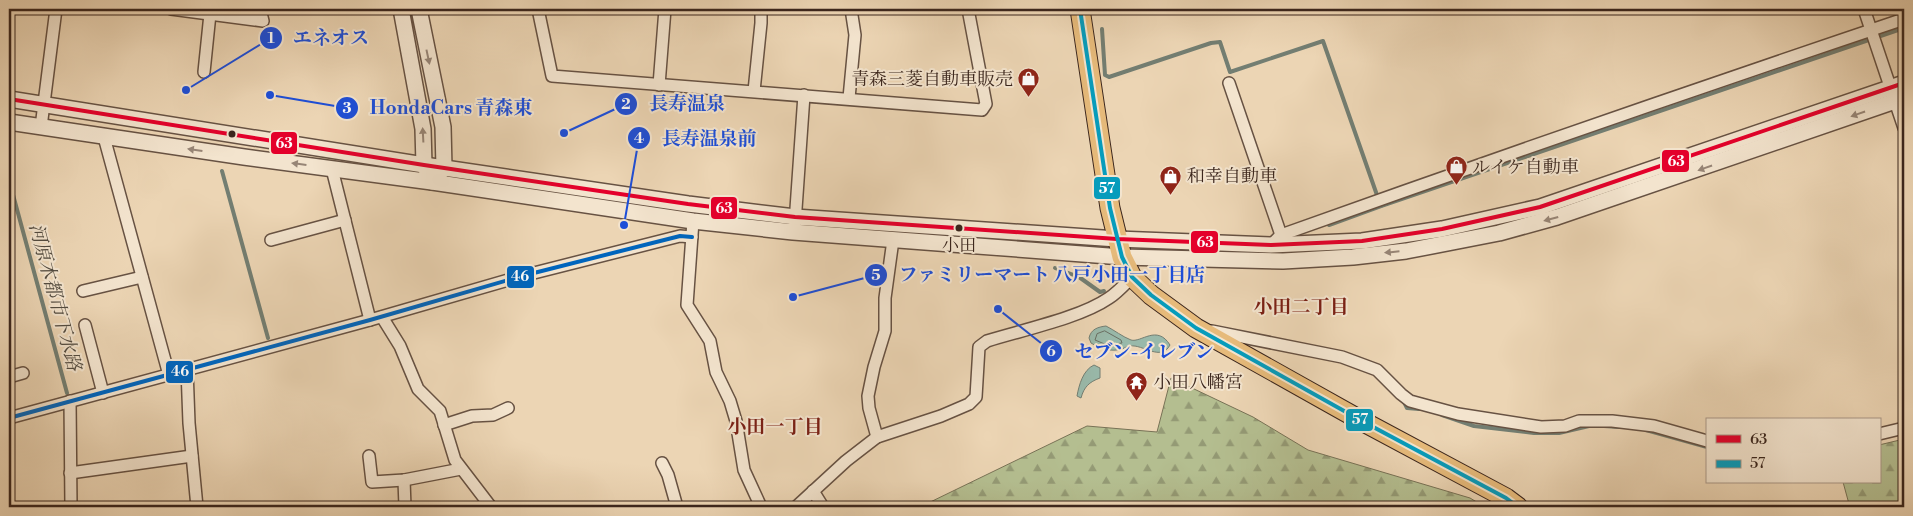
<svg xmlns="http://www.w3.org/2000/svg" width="1913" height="516" font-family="'Libre Bodoni','Noto Serif JP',serif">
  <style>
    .forest { fill: url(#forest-firs); stroke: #787256 }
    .water { fill: #99b9aa; stroke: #737e72 }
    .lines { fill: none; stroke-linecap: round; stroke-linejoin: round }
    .shore { stroke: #6a7064; stroke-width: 1 }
    .stream { stroke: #737e72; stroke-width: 4 }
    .minor-casing { stroke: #675243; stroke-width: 14 }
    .tertiary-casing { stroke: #675243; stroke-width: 18 }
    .primary-casing { stroke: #3b261d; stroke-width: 21 }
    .minor { stroke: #f3e4ce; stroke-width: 11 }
    .tertiary { stroke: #f3e4ce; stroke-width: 15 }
    .primary { stroke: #e6ba7a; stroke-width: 19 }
    .bus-1-casing { stroke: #f3e4ce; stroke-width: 8 }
    .bus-2-casing { stroke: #f3e4ce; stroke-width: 8 }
    .bus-3-casing { stroke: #f3e4ce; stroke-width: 8 }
    .bus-1 { stroke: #e4002b; stroke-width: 4 }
    .bus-2 { stroke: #069cbc; stroke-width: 4 }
    .bus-3 { stroke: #0065bd; stroke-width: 4 }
    .oneway { fill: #978576 }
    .bus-dot { fill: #3b261d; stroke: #f3e4ce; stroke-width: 2 }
    .labels { text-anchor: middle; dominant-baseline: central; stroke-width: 4; stroke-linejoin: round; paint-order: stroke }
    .bus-label { font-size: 17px; fill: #3b261d; stroke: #f3e4ce }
    .poi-label { font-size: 18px; fill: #3b261d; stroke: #f3e4ce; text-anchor: start }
    .water-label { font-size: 19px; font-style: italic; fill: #524b40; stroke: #f3e4ce }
    .neighbourhood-label { font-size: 19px; font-weight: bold; fill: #7a1f14; stroke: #f3e4ce }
    .leader { fill: none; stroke: #1d4ed8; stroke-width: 2 }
    .callout-dot { fill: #1d4ed8; stroke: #f3e4ce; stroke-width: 2 }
    .mark-label { font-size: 15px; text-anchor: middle; font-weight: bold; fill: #fff }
    .callout-label { font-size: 19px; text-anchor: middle; font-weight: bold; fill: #1d4ed8; stroke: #f3e4ce; stroke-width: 4; stroke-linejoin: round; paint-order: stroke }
    .line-badge { stroke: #f3e4ce; stroke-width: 2 }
    .badge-label { font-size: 14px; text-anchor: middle; font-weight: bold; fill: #fff }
  </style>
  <defs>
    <pattern id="forest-firs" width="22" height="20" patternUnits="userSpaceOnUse" patternTransform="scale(1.25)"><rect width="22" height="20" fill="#b4be90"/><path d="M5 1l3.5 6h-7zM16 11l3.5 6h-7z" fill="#949a75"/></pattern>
  </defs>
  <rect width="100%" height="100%" fill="#ecd5b4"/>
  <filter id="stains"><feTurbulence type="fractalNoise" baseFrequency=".004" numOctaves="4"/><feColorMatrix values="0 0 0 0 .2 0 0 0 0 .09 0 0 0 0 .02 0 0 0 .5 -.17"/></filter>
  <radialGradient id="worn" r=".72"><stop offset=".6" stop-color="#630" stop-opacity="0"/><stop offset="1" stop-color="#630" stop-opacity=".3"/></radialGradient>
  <g class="forest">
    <polygon points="1171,378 1253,417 1308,450 1470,498 1485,507 920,507 1087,426 1157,432"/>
    <polygon points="1904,439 1904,507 1862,507 1849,504 1843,482 1879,482 1879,445"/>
  </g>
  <g class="water">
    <path d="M1106,326C1114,330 1123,337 1131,340C1141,343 1157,324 1170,345C1161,362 1143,344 1130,346C1127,346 1125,348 1122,349C1111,352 1101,349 1091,343L1089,338C1091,329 1098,327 1106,326Z"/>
    <path d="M1094,365L1100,368V378C1089,382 1084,387 1081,398L1077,396C1079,385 1083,370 1094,365Z"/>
  </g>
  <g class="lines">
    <polygon class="shore" points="1105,331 1121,340 1122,343 1107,345 1095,340 1097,334"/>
    <g class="stream">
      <polyline points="1102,29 1105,75 1109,77 1211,43 1220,42 1230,72 1323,41 1378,198"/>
      <polyline points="222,171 268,338"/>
      <polyline points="9,180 67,393"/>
      <polyline points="1381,206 1904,28"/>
      <polyline points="1329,225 1381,206 1380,204"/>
      <polyline points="1055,268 1079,277 1100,292 1104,291"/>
      <polyline points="1404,402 1407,408 1419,409"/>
      <polyline points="1442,415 1474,426 1534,433 1559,433 1589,426"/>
      <polyline points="1604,426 1619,427"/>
      <polyline points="1646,430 1707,447"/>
    </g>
    <defs>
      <g id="minor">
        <polyline points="171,9 263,21 260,9"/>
        <polyline points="538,9 552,76 982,110 986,104 968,9"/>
        <polyline points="1864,9 1904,128"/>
        <polyline points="204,72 210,14"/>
        <polyline points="1229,83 1281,235"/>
        <polyline points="659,85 665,9"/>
        <polyline points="754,91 761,23 761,9"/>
        <polyline points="849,98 855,35 851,9"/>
        <polyline points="41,127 56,9"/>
        <polyline points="104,137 169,375"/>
        <polyline points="332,169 370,320"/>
        <polyline points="693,221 687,305 710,341 716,372 730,401 736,421 744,470 761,507"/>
        <polyline points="795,223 804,95"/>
        <polyline points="271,240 345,220"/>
        <path d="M1271,245L1281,235C1488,161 1696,89 1904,19"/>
        <polyline points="83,291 142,277"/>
        <polyline points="382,317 400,346 418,389 440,411 455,460 491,507"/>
        <polyline points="85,325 103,393"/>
        <polyline points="1212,331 1342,357 1377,370 1401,394 1410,401 1458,414 1541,427 1565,426 1579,421 1612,421 1654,426 1707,441"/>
        <polyline points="187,369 189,423 197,507"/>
        <polyline points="9,377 23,373"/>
        <polyline points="70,401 71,507"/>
        <polyline points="9,418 370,320 522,276 680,236 692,237"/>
        <polyline points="444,425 472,416 493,415 508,408"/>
        <polyline points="1879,434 1904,428"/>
        <polyline points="877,437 869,408 868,396 874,367 885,331 885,298 893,240"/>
        <polyline points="369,456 372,482 404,480 461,469"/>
        <polyline points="662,463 668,475 677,507"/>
        <polyline points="70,473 192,456"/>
        <polyline points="404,480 405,507"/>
        <polyline points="813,491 823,507"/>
        <path d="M796,507L846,461L877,437L941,416L969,404L976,397L979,347L987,341C1022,330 1080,318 1109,298C1118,292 1124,285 1132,277"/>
      </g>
      <g id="tertiary">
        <polyline points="401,9 423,129 424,165 432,182 444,168 443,127 419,9"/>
        <polyline points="9,99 424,165 688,204 795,217 1117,239 1271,245 1362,241 1442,229 1540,207 1904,83"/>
        <polyline points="9,122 244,157 432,182 693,221 793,232 1122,257 1283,261 1353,257 1406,251 1499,233 1557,217 1904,98"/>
      </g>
      <polyline id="primary" points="1080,9 1110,208 1122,257 1132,277 1151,295 1196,328 1362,421 1506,498 1518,507"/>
    </defs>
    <use href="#minor" class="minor-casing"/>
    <use href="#tertiary" class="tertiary-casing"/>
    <use href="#primary" class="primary-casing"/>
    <use href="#minor" class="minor"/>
    <use href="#tertiary" class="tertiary"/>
    <use href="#primary" class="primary"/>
    <defs>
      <polyline id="bus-1" points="9,99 424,165 688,204 795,217 1117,239 1271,245 1362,241 1442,229 1540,207 1904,83"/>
      <polyline id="bus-2" points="1080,9 1110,208 1122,257 1132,277 1151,295 1196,328 1362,421 1506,498 1518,507"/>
      <polyline id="bus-3" points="9,418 370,320 522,276 680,236 692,237"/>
    </defs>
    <use href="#bus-1" class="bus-1-casing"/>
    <use href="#bus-2" class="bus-2-casing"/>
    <use href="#bus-3" class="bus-3-casing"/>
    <use href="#bus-1" class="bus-1"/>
    <use href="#bus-2" class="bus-2"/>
    <use href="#bus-3" class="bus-3"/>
  </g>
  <defs><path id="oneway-solid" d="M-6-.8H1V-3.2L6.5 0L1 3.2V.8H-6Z" transform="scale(1.25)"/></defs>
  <g class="oneway">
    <use href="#oneway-solid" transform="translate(428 57) rotate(78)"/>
    <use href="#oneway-solid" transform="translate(1858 114) rotate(161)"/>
    <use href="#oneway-solid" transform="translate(423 135) rotate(-93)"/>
    <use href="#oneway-solid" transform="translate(195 150) rotate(-172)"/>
    <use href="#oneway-solid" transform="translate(299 164) rotate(-173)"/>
    <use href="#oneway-solid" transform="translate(1705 168) rotate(161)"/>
    <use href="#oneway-solid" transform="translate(1551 219) rotate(165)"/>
    <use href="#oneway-solid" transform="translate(1392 252) rotate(174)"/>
  </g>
  <defs>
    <symbol id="shop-pin" viewBox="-11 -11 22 30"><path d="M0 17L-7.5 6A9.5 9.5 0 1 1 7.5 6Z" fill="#8f2418" stroke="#f3e4ce"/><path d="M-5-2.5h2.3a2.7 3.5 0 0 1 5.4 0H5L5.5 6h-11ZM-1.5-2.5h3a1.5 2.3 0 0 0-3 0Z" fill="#fff"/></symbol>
    <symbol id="temple-pin" viewBox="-11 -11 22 30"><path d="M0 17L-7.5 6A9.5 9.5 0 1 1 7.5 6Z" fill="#8f2418" stroke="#f3e4ce"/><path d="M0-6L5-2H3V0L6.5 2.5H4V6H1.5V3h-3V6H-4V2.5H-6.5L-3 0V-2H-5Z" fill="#fff"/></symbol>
  </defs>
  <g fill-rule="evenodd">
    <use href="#shop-pin" x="1016" y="66" width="25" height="34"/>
    <use href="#shop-pin" x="1444" y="154" width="25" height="34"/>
    <use href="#shop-pin" x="1158" y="164" width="25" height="34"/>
    <use href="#temple-pin" x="1124" y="370" width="25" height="34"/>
  </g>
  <g class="bus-dot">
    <circle cx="232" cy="134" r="4.5"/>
    <circle cx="959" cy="228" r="4.5"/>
  </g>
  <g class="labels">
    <g class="bus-label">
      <text x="959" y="246">小田</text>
    </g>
    <g class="poi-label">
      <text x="1013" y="79" text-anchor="end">青森三菱自動車販売</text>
      <text x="1472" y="167">ルイケ自動車</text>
      <text x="1187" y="176">和幸自動車</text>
      <text x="1153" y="382">小田八幡宮</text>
    </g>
    <g class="water-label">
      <text transform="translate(55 297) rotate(75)">河原木都市下水路</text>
    </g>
    <g class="neighbourhood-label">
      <text x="1301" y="307">小田二丁目</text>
      <text x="775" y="427">小田一丁目</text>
    </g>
  </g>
  <path class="leader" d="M186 90L271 38M564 133L626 104M270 95L347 108M624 225L639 138M793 297L876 275M998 309L1051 351"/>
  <g class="callout-dot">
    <circle cx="186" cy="90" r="5"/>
    <circle cx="564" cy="133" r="5"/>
    <circle cx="270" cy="95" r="5"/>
    <circle cx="624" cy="225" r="5"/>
    <circle cx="793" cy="297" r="5"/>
    <circle cx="998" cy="309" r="5"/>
    <circle cx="271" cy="38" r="12"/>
    <circle cx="626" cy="104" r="12"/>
    <circle cx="347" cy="108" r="12"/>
    <circle cx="639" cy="138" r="12"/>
    <circle cx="876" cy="275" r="12"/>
    <circle cx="1051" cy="351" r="12"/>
  </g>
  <g class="mark-label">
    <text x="271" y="43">1</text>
    <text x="626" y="109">2</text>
    <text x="347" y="113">3</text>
    <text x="639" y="143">4</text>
    <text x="876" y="280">5</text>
    <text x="1051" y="356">6</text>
  </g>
  <g class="callout-label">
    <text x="331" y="44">エネオス</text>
    <text x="687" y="110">長寿温泉</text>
    <text x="451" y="114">HondaCars 青森東</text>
    <text x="709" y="145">長寿温泉前</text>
    <text x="1052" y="281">ファミリーマート 八戸小田一丁目店</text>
    <text x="1144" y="358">セブン-イレブン</text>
  </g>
  <g class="line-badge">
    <rect x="270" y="131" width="28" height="24" rx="5" fill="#e4002b"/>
    <rect x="1661" y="149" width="29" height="24" rx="5" fill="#e4002b"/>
    <rect x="1093" y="176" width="28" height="24" rx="5" fill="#069cbc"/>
    <rect x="710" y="196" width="28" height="24" rx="5" fill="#e4002b"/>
    <rect x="1190" y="230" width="29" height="24" rx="5" fill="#e4002b"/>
    <rect x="506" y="265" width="29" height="24" rx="5" fill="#0065bd"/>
    <rect x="165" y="360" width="29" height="24" rx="5" fill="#0065bd"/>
    <rect x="1345" y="408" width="29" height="24" rx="5" fill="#069cbc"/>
  </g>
  <g class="badge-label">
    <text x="284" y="148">63</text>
    <text x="1676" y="166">63</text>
    <text x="1107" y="193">57</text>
    <text x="724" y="213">63</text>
    <text x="1205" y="247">63</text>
    <text x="520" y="281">46</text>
    <text x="180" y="376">46</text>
    <text x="1360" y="424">57</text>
  </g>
  <rect width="1913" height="516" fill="none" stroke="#ecd5b4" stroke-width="30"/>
  <rect x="10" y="10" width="1893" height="496" fill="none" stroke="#3b261d" stroke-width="2.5"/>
  <rect x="15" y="15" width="1883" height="486" fill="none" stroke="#3b261d"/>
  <rect x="1706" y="418" width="175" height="65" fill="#f3e4ce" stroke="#a99887"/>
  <rect x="1716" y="435" width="25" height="8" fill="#e4002b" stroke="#a99887"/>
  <text x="1750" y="444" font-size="15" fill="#3b261d">63</text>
  <rect x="1716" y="460" width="25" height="8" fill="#069cbc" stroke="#a99887"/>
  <text x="1750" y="468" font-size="15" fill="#3b261d">57</text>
  <rect width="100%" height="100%" filter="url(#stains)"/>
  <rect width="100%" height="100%" fill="url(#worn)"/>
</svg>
